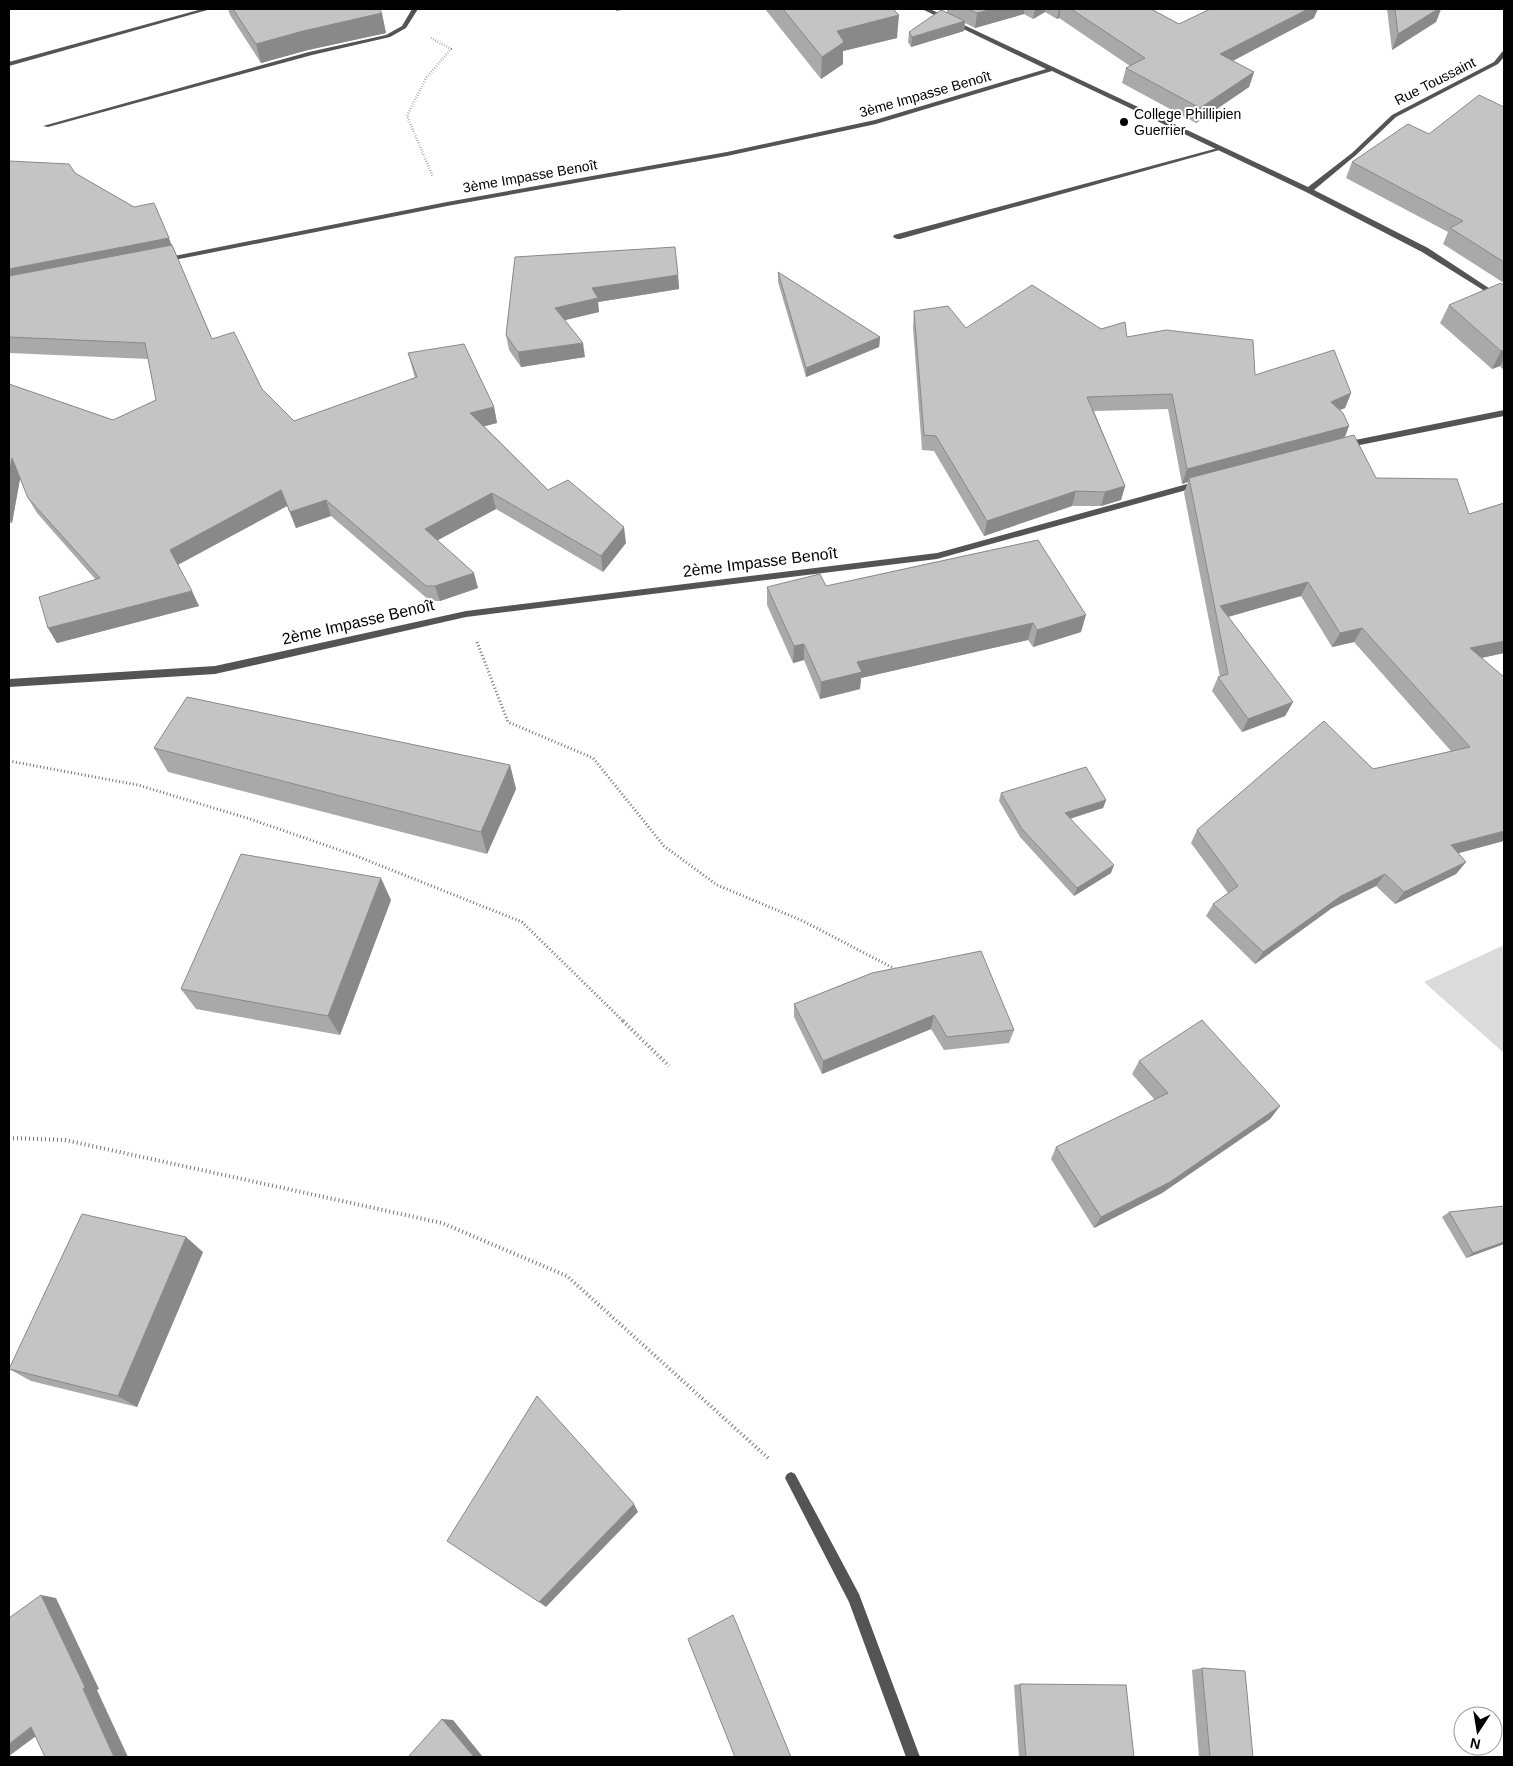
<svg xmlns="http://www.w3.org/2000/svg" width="1513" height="1766" font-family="Arial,sans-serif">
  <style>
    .green { fill: #dbdbdb }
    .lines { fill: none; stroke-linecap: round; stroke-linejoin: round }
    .path-far2 { stroke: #767676; stroke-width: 2.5; stroke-dasharray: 0.5 2; stroke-linecap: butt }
    .path-far1 { stroke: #767676; stroke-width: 3; stroke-dasharray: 1 2.5; stroke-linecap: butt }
    .path { stroke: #767676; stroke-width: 4; stroke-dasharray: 1 3; stroke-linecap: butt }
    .service { fill: #545454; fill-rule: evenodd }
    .minor { fill: #545454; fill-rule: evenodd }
    .wall { fill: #a9a9a9 }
    .shaded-wall { fill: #898989 }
    .building { fill: #c4c4c4; stroke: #898989 }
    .poi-dot { fill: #000; stroke: #fff; stroke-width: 2 }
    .labels { text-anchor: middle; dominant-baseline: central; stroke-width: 4; stroke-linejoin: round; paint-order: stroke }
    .far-street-label { font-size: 14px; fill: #000; stroke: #fff }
    .far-poi-label { font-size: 14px; fill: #000; stroke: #fff; text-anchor: start }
    .street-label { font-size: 16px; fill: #000; stroke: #fff }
  </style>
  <rect width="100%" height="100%" fill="#fff"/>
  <polygon class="green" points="1504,945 1504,1053 1424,982"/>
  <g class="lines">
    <polyline class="path-far2" points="431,38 451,49 426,78 407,116 433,177"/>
    <g class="path-far1">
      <polyline points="477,642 508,722 593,758 664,846 717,885 803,921 895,969"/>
      <polyline points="9,761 138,785 250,819 354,855 522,922 624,1022"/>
    </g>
    <g class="path">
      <polyline points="623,1021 669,1066"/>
      <polyline points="9,1138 65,1140 442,1223 567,1276 768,1458"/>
    </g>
    <g class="service">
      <polygon points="412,9 418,9 406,28 390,37 312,55 48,127 43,126 309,52 386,35 402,26"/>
      <polygon points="1218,148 1223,149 900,239 897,239 893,237 894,235"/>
    </g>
    <g class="minor">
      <polygon points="202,9 211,9 9,66 9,62"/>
      <polygon points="922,9 930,9 1308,187 1352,153 1392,115 1494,62 1502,52 1504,51 1504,57 1498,64 1396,117 1356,155 1314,190 1428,248 1504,298 1504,303 1422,252 1306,192 1052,71 876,124 727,156 447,206 164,262 160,260 164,258 447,202 727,152 875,120 1046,69"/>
      <polygon points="1504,410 1504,416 1345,448 1341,445 1345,442"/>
      <polygon points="1198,481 1202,484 1201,486 937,559 466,617 215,674 9,687 9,679 215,666 466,611 937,553"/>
      <polygon points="791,1472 795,1474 859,1594 920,1757 906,1757 849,1602 785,1478 787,1474"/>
    </g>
  </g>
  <g class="wall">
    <polygon points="228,9 379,9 386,33 308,50 261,63 230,15"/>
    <polygon points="765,9 893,9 897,38 843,51 843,64 821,79"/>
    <polygon points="947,9 1151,9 1179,24 1314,18 1233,61 1254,72 1249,87 1196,123 1122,83 1126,68 1130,66 1059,18 1057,19 1045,12 1033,19 1024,14 975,28 965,23 964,31 911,47 908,42 909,32 947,13"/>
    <polygon points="1387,9 1441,9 1436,22 1392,50"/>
    <polygon points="1504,107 1504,283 1443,244 1448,232 1346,178 1352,162"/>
    <polygon points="9,161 75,173 134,207 172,245 212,339 294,421 415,378 408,353 494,407 497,423 484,426 548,490 626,543 603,572 496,509 437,540 478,588 440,601 430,601 331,516 296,528 287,506 178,565 199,606 57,643 48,628 96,580 37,513 28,498 20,478 12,523 9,523 9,384 113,420 156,400 148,359 9,353"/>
    <polygon points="515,257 678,275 679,289 598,302 599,312 565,320 585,357 521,367 509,350 506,335"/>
    <polygon points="778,272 880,337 879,347 806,377 778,282"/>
    <polygon points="1504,286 1504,371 1500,366 1492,369 1440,323 1449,305"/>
    <polygon points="914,311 966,328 1101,329 1255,375 1351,393 1345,408 1340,410 1349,426 1345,437 1376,478 1469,514 1504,503 1504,653 1482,658 1458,853 1466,862 1456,874 1395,904 1376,886 1332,908 1255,964 1206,916 1213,904 1228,893 1191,843 1197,830 1373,769 1451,751 1354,642 1332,647 1301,596 1228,617 1293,702 1285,716 1242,732 1212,691 1218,677 1220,677 1184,493 1188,482 1182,484 1168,409 1094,411 1125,486 1121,500 1101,506 1072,506 984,536 934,451 922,450 913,327"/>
    <polygon points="1038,540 1081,632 1033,647 1028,640 861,678 860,689 820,699 804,660 793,663 767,605 767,587 826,586"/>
    <polygon points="154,748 510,765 516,789 487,854 168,772"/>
    <polygon points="1001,793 1106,800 1103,808 1070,819 1111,873 1074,896 1020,837 999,801"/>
    <polygon points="391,900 340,1035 196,1009 181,989"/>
    <polygon points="872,973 1014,1030 1009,1043 944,1050 931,1029 822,1074 794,1017 794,1004"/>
    <polygon points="1139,1061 1280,1106 1270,1119 1162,1193 1094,1228 1051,1159 1056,1147 1155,1100 1132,1074"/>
    <polygon points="1504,1206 1504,1244 1466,1258 1442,1217 1449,1212"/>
    <polygon points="203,1252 137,1407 31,1381 9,1369"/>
    <polygon points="1202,1668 1253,1757 1199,1757 1192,1670"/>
    <polygon points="1020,1684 1134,1757 1019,1757 1014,1685"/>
  </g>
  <g class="shaded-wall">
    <polygon points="616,9 628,9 616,11"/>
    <polygon points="992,9 1024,9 1024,14 975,28 977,13"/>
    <polygon points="1035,9 1045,9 1045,12 1033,19"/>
    <polygon points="1059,9 1061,9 1059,18 1057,19"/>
    <polygon points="1308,9 1318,9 1314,18 1215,70 1220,54"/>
    <polygon points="1438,9 1441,9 1436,22 1392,50 1398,34"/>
    <polygon points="382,13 386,33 308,50 261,63 256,44 303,31"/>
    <polygon points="899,15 897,38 843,51 843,64 821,79 822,57 837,31"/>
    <polygon points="965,21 964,31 911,47 912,37"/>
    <polygon points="1254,72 1249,87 1196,123 1200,108"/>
    <polygon points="169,238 175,254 9,287 9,269"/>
    <polygon points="678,275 679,289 598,302 599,312 557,322 555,308 592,288"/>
    <polygon points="880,337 879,347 806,377 806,368"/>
    <polygon points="583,343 585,357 521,367 518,352"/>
    <polygon points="1504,350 1504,358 1500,366 1492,369 1501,351"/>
    <polygon points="1351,393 1345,408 1324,416 1331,402"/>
    <polygon points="494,407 497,423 474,429 470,413"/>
    <polygon points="1349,426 1343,441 1189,478 1188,482 1182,484 1187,469"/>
    <polygon points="12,458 21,474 12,523 9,517 9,474"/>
    <polygon points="1125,486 1121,500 1101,506 1105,492"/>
    <polygon points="281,490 287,506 177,565 170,550"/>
    <polygon points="1076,491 1072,506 984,536 987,521"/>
    <polygon points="492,493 496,509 429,545 425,529"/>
    <polygon points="326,500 331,516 296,528 290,512"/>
    <polygon points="624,527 626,543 603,572 601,556"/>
    <polygon points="474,573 478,588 440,601 435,586"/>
    <polygon points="1308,582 1301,596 1217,620 1220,606"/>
    <polygon points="192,591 199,606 57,643 48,628"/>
    <polygon points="1086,615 1081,632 1033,647 1037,630"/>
    <polygon points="1033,623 1028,640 861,678 860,689 820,699 821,682 857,662"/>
    <polygon points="1362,628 1354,642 1332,647 1340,633"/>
    <polygon points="1504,641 1504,653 1461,662 1470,648"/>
    <polygon points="804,644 804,660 793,663 794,646"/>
    <polygon points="1293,702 1285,716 1242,732 1248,719"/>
    <polygon points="510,765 516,789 487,854 481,832"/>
    <polygon points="1106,800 1103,808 1062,821 1065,813"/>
    <polygon points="1504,831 1504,841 1441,858 1451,845"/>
    <polygon points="1466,862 1456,874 1395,904 1404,892"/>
    <polygon points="1114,865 1111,873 1074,896 1077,888"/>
    <polygon points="1385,874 1376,886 1332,908 1255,964 1263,952 1341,896"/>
    <polygon points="381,878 391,900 340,1035 328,1016"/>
    <polygon points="934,1015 931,1029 822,1074 823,1061"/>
    <polygon points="1280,1106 1270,1119 1162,1193 1094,1228 1101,1217"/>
    <polygon points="186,1237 203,1252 137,1407 118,1396"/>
    <polygon points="1504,1242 1504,1244 1466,1258 1473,1253"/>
    <polygon points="634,1504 638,1512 546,1607 539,1602"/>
    <polygon points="41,1595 56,1598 99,1689 97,1690 128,1757 114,1757"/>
    <polygon points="442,1719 453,1720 483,1757 474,1757"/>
    <polygon points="31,1727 47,1728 9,1756 9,1744"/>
  </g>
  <g class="building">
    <polygon points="233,9 379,9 382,13 303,31 256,44"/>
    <polygon points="783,9 893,9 899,15 837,31 844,42 822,57"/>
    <polygon points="968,9 992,9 977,13"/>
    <polygon points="1071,9 1151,9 1179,24 1210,9 1308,9 1220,54 1254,72 1200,108 1126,68 1145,58"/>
    <polygon points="1395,9 1438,9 1398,34"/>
    <polygon points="941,10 965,21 912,37 909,32"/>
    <polygon points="1479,95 1504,107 1504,262 1450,228 1463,221 1352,162 1408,124 1429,134"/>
    <polygon points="9,161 69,164 75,173 134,207 154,203 169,238 9,269"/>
    <polygon points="172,245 212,339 234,332 262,389 294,421 417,377 408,353 464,344 494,407 470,413 548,490 568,480 624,527 601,556 492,493 425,529 474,573 435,586 426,586 326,500 290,512 281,490 170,550 192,591 48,628 39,597 100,578 28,498 12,458 9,474 9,384 113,420 156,400 145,343 9,337 9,276"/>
    <polygon points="675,247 678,275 592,288 598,298 555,308 583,343 518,352 506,335 515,257"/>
    <polygon points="778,272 880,337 806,368"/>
    <polygon points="1501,283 1504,286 1504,350 1501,351 1449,305"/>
    <polygon points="1032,285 1101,329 1125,322 1127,337 1166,330 1253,340 1255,375 1334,350 1351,393 1331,402 1343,413 1349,426 1187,469 1172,394 1087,397 1125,486 1105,492 1076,491 987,521 936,436 924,435 914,311 948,306 966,328"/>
    <polygon points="1354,435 1376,478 1457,479 1469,514 1504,503 1504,641 1470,648 1504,677 1504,831 1451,845 1466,862 1404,892 1385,874 1341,896 1263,952 1213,904 1238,886 1197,830 1324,721 1373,769 1470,747 1362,628 1340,633 1308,582 1220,606 1293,702 1248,719 1218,677 1228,674 1189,478"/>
    <polygon points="1038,540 1086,615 1037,630 1033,623 857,662 862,672 821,682 804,644 794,646 767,587 820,574 826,586"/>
    <polygon points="187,697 510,765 481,832 154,748"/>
    <polygon points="1086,767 1106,800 1065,813 1114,865 1077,888 1022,829 1001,793"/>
    <polygon points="241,854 381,878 328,1016 181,989"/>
    <polygon points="981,951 1014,1030 947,1037 934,1015 823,1061 794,1004 872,973"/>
    <polygon points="1202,1020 1280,1106 1170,1182 1101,1217 1056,1147 1168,1093 1139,1061"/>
    <polygon points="1504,1206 1504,1242 1473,1253 1449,1212"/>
    <polygon points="82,1214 186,1237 118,1396 9,1369"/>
    <polygon points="537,1396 634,1504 539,1602 447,1541"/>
    <polygon points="41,1595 85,1687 83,1689 114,1757 45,1757 31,1727 9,1744 9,1618"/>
    <polygon points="733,1615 791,1757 735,1757 688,1639"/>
    <polygon points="1202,1668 1245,1671 1253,1757 1210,1757"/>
    <polygon points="1020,1684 1126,1685 1134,1757 1026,1757"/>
    <polygon points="442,1719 474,1757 408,1757"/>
  </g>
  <circle class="poi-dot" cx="1124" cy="122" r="5"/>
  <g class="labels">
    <g class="far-street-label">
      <text transform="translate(1435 81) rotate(-27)">Rue Toussaint</text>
      <text transform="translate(925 94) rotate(-16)">3ème Impasse Benoît</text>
      <text transform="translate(530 176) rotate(-10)">3ème Impasse Benoît</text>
    </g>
    <g class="far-poi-label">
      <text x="1134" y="114">College Phillipien<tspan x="1134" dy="16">Guerrier</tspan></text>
    </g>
    <g class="street-label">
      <text transform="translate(760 562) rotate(-7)">2ème Impasse Benoît</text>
      <text transform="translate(358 622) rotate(-13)">2ème Impasse Benoît</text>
    </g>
  </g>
  <rect width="1513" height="1766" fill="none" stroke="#000000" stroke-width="20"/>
  <g transform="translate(1478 1731) rotate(192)"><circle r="24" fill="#ffffff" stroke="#999999"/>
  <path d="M0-4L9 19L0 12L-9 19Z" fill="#000000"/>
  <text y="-8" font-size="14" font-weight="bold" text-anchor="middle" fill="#000000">N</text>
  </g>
</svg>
